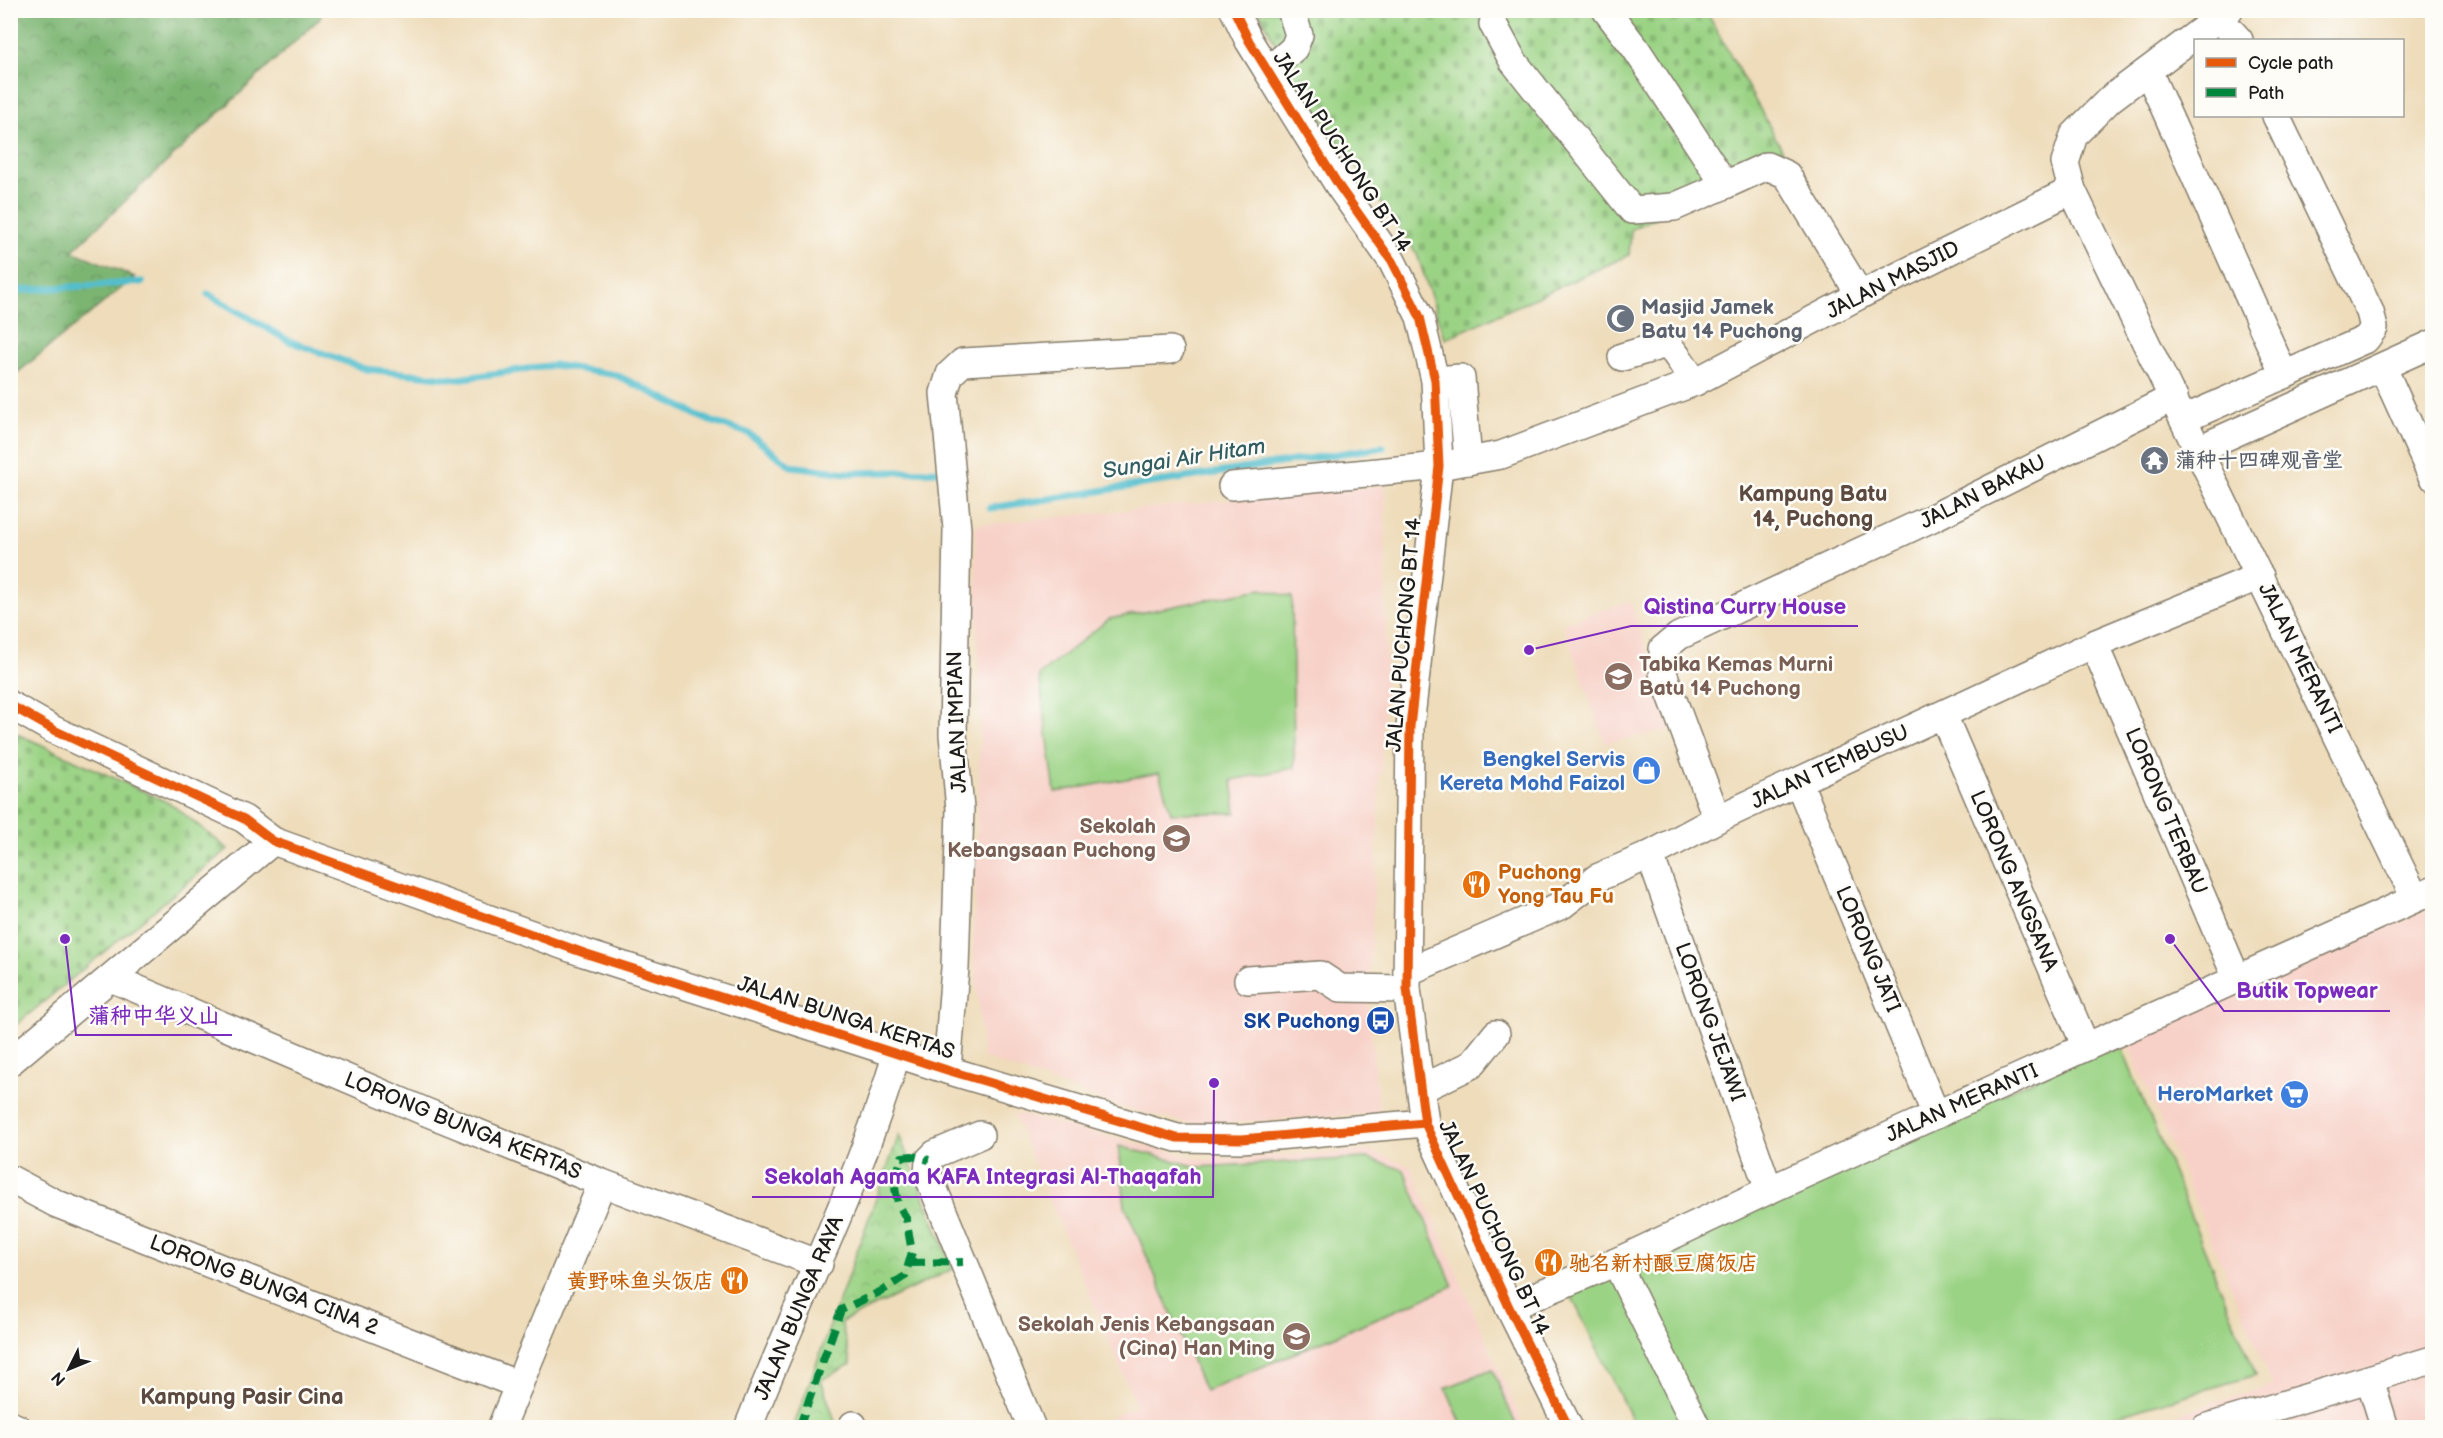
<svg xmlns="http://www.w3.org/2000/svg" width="2443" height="1438" font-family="'Balsamiq Sans','LXGW WenKai TC',sans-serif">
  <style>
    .built { fill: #f7d1c8 }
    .grass { fill: #9bd385; stroke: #5c7850; stroke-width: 1.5 }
    .forest { fill: url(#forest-crowns); stroke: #4c6847; stroke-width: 1.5 }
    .cemetery { fill: url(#cemetery-stones); stroke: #5c7850; stroke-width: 1.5 }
    .park { fill: url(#park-crowns); stroke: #5c7850; stroke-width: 1.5 }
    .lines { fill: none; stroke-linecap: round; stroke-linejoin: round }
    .stream { stroke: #53becd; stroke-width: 7 }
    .minor-casing { stroke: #857c6b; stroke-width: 30 }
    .minor { stroke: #fff; stroke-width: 27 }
    .quiet { stroke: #00873e; stroke-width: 8; stroke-dasharray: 15 8; stroke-linecap: butt }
    .cycleway-casing { stroke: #fdfcf7; stroke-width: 13 }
    .cycleway { stroke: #e8590c; stroke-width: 9 }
    .labels { text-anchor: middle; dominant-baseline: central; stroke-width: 5; stroke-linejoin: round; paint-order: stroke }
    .street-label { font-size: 21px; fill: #1c1c1c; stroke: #fdfcf7 }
    .worship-label { font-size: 21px; font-weight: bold; fill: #5b616d; stroke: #fdfcf7; text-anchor: start }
    .education-label { font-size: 21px; font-weight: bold; fill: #785e54; stroke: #fdfcf7; text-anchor: end }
    .shop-label { font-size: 21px; font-weight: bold; fill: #366cbe; stroke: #fdfcf7; text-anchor: end }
    .food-label { font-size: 21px; font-weight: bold; fill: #c56008; stroke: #fdfcf7; text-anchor: start }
    .transit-label { font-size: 21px; font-weight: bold; fill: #164399; stroke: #fdfcf7; text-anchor: end }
    .water-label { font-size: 22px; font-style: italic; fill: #325d63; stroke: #fdfcf7 }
    .neighbourhood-label { font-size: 22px; font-weight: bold; fill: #5c4940; stroke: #fdfcf7 }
    .leader { fill: none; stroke: #7b2cbf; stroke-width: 2 }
    .callout-dot { fill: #7b2cbf; stroke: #fdfcf7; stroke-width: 2 }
    .callout-label { font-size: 22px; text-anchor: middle; font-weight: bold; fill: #7b2cbf; stroke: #fdfcf7; stroke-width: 5; stroke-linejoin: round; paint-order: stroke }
  </style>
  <defs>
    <pattern id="forest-crowns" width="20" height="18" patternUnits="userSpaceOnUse" patternTransform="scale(1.5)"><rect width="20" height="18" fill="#7cb572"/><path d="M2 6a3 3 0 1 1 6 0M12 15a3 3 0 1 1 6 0" fill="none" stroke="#65925d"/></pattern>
    <pattern id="cemetery-stones" width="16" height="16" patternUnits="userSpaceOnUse" patternTransform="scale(1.5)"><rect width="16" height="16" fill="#9bd385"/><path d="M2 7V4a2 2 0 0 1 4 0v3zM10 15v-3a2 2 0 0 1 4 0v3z" fill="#85b572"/></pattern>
    <pattern id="park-crowns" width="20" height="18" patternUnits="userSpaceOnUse" patternTransform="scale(1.5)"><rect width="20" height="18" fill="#9bd385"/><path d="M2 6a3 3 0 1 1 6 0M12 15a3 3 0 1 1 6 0" fill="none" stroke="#85b572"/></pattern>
  </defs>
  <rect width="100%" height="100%" fill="#fdfcf7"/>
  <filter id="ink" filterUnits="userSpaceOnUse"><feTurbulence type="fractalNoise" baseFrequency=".0167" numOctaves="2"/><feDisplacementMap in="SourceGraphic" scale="12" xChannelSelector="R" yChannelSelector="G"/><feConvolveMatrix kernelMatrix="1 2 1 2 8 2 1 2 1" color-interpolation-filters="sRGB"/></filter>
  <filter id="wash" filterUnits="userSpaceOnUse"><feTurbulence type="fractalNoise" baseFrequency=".008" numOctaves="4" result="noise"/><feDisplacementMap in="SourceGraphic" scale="24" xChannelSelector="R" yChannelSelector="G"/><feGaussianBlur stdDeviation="1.35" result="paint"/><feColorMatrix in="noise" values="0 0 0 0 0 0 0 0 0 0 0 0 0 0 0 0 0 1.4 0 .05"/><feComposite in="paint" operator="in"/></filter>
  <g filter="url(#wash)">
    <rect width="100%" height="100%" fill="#eedcba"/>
    <g class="built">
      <polygon points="1385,485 1386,676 1368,1000 1379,1113 1195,1125 1122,1107 983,1058 973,945 980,731 975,525"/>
      <polygon points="1630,601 1673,729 1605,743 1563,623"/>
      <polygon points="2432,908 2432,1427 2137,1427 2273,1385 2126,1040"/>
      <polygon points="1013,1113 1205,1160 1368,1151 1411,1166 1524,1427 1091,1427 1136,1405"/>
    </g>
    <g class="grass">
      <polygon points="1261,589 1292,597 1294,768 1232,780 1236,813 1171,813 1159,773 1055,792 1039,675 1109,619"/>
      <polygon points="2119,1041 2256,1375 2077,1427 1635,1427 1569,1291"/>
      <polygon points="1119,1146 1198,1167 1367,1158 1404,1170 1453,1286 1205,1391 1125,1206"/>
      <polygon points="1492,1369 1517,1427 1463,1427 1446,1388"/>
    </g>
    <polygon class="forest" points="11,10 324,11 319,19 72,251 135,277 11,378"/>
    <g class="cemetery">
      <polygon points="1259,11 1706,11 1784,153 1631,230 1629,255 1445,339 1417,254 1294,79"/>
      <polygon points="11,731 171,804 228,849 11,1029"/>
    </g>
    <polygon class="park" points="899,1135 953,1269 841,1322 851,1364 821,1380 837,1427 793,1428"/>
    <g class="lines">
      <g class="stream">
        <polyline points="10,291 142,282"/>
        <polyline points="208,294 289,341 366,369 457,379 554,365 616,375 710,421 748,433 791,466 847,473 941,471"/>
        <polyline points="990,508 1383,447"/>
      </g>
    </g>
  </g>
  <g filter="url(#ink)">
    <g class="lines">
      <defs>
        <g id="minor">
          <polyline points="1234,10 1249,41 1339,186 1392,261 1420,317 1435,380 1439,466 1410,727 1407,989 1425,1123 1509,1307 1569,1428"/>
          <polyline points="1606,10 1636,49 1725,185 1767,166 1787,175 1860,295"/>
          <polyline points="2229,10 2110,99 2074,135 2065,163 2072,190 2415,898"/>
          <polyline points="2219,18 2239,40"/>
          <polyline points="1493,24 1513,61 1632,210 1674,207 1725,185"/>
          <polyline points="1268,71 1294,48 1299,35 1291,10"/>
          <polyline points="2148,71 2284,375"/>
          <path d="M1622,357L1666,344C1678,353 1685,370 1695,382"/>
          <polyline points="2383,368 2432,476"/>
          <polyline points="1435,380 1461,378 1468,461"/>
          <polyline points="2184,419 2366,339 2374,328 2370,312 2276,116"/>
          <polyline points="2199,449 2432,344"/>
          <polyline points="1232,486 1439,466 1501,455 1695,382 1860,295 2072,190"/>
          <polyline points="2094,644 2237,979"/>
          <polyline points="10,705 54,730 244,819 273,841 584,953 947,1070 1177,1138 1242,1139 1425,1123"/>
          <polyline points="1943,715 2086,1047"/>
          <polyline points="1799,783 1936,1115"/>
          <polyline points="1717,819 1663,673 1663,649 1679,636 1932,518 2174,397"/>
          <polyline points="1650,855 1769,1190"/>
          <polyline points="1407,972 1562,905 1597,878 1650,855 1717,819 2094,644 2260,576"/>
          <polyline points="111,978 426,1112 602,1183 819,1264"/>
          <polyline points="1248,980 1320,975 1340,988 1407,989"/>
          <polyline points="10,1062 273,841"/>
          <polyline points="947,1070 955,968 960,809 953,734 957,529 944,393 950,374 963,362 1170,350"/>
          <polyline points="1421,1089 1471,1065 1496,1034"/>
          <polyline points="980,1135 935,1154 929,1160 928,1175 1032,1428"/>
          <polyline points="10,1179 57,1204 519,1385"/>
          <polyline points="1616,1262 1697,1428"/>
          <polyline points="1509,1307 1616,1262 1769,1190 2432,891"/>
          <polyline points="2370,1380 2385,1428"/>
          <polyline points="10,1425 17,1428"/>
          <polyline points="853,1425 854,1428"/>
          <polyline points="501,1428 602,1183"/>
          <path d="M748,1428C797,1302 860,1182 897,1052"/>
          <polyline points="2205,1428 2432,1360"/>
        </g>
      </defs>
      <use href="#minor" class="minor-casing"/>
      <use href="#minor" class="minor"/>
      <g class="quiet">
        <polyline points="910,1263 963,1262"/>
        <polyline points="799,1428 841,1310 882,1291 905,1276 912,1252 906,1218 898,1203 894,1183 902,1157 912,1156 929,1160"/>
        <polyline points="849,1428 853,1425"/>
      </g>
      <defs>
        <g id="cycleway">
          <polyline points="1234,10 1249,41 1339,186 1392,261 1420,317 1435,380 1439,466 1410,727 1407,989 1425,1123 1509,1307 1569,1428"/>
          <polyline points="10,705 54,730 244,819 273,841 584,953 947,1070 1177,1138 1242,1139 1425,1123"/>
        </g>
      </defs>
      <use href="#cycleway" class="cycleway-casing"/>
      <use href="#cycleway" class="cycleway"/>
    </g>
  </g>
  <defs>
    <symbol id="mosque-disc" viewBox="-11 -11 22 22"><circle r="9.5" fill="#6b7280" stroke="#fdfcf7"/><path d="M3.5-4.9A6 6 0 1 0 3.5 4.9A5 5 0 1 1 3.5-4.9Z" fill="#fff"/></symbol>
    <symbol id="temple-disc" viewBox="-11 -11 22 22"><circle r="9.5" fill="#6b7280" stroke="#fdfcf7"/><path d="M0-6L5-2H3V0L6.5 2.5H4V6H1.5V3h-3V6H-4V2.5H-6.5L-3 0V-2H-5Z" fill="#fff"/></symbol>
    <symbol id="school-disc" viewBox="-11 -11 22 22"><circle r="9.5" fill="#8d6e63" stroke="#fdfcf7"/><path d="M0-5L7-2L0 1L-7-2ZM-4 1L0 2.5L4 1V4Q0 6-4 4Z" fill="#fff"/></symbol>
    <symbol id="shop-disc" viewBox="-11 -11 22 22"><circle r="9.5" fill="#3f7fe0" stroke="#fdfcf7"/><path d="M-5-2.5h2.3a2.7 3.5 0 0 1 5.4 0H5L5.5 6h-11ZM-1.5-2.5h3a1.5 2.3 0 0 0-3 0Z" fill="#fff"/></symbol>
    <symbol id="restaurant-disc" viewBox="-11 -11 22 22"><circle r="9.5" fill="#e8710a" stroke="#fdfcf7"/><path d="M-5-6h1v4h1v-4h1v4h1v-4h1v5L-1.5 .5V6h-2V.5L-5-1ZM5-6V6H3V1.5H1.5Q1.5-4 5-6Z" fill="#fff"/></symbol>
    <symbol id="bus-disc" viewBox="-11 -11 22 22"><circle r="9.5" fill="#1a4fb4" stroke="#fdfcf7"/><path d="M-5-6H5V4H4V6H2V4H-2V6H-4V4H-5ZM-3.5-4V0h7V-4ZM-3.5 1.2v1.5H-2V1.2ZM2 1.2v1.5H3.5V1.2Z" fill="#fff"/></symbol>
    <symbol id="supermarket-disc" viewBox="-11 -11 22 22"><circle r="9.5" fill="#3f7fe0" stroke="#fdfcf7"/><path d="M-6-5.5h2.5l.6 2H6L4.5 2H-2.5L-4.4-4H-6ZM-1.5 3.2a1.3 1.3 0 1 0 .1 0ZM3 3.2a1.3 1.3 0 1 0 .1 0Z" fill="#fff"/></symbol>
  </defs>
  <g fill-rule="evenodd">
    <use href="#mosque-disc" x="1604" y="302" width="33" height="33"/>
    <use href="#temple-disc" x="2138" y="444" width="33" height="33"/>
    <use href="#school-disc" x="1602" y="660" width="33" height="33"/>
    <use href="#shop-disc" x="1630" y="754" width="33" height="33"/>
    <use href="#school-disc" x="1160" y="822" width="33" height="33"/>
    <use href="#restaurant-disc" x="1460" y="868" width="33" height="33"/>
    <use href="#bus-disc" x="1364" y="1004" width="33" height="33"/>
    <use href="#supermarket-disc" x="2278" y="1078" width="33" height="33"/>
    <use href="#restaurant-disc" x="1532" y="1246" width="33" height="33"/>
    <use href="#restaurant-disc" x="718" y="1264" width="33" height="33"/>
    <use href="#school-disc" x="1280" y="1320" width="33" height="33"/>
  </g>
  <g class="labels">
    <g class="street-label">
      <text transform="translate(1342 152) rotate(57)">JALAN PUCHONG BT 14</text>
      <text transform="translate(1893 280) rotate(-27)">JALAN MASJID</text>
      <text transform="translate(1983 492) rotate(-27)">JALAN BAKAU</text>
      <text transform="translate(1404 635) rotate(-85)">JALAN PUCHONG BT 14</text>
      <text transform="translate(2300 658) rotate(64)">JALAN MERANTI</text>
      <text transform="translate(957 722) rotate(-92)">JALAN IMPIAN</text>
      <text transform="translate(1830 767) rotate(-25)">JALAN TEMBUSU</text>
      <text transform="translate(2166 811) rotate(67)">LORONG TERBAU</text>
      <text transform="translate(2014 881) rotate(67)">LORONG ANGSANA</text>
      <text transform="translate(1868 949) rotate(67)">LORONG JATI</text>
      <text transform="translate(846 1018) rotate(18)">JALAN BUNGA KERTAS</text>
      <text transform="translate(1710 1022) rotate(70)">LORONG JEJAWI</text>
      <text transform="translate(1962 1103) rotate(-24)">JALAN MERANTI</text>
      <text transform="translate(463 1126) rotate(22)">LORONG BUNGA KERTAS</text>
      <text transform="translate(1494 1228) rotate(65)">JALAN PUCHONG BT 14</text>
      <text transform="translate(264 1285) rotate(21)">LORONG BUNGA CINA 2</text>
      <text transform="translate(799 1308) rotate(-67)">JALAN BUNGA RAYA</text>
    </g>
    <g class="worship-label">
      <text x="1641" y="307">Masjid Jamek<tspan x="1641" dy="24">Batu 14 Puchong</tspan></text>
      <text x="2175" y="460">蒲种十四碑观音堂</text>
    </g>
    <g class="education-label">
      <text x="1639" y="664" text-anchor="start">Tabika Kemas Murni<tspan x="1639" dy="24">Batu 14 Puchong</tspan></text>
      <text x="1156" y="826">Sekolah<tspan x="1156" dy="24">Kebangsaan Puchong</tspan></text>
      <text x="1275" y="1324">Sekolah Jenis Kebangsaan<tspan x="1275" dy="24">(Cina) Han Ming</tspan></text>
    </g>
    <g class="shop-label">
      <text x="1625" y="759">Bengkel Servis<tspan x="1625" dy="24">Kereta Mohd Faizol</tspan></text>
      <text x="2273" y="1094">HeroMarket</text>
    </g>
    <g class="food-label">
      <text x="1498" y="872">Puchong<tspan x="1498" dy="24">Yong Tau Fu</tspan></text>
      <text x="1569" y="1263">驰名新村酿豆腐饭店</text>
      <text x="714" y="1281" text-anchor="end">黄野味鱼头饭店</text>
    </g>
    <g class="transit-label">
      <text x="1360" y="1021">SK Puchong</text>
    </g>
    <g class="water-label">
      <text transform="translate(1184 459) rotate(-9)">Sungai Air Hitam</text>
    </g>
    <g class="neighbourhood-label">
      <text x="1813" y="494">Kampung Batu<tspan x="1813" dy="25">14, Puchong</tspan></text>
      <text x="242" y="1397">Kampung Pasir Cina</text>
    </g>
  </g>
  <path class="leader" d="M1529 650L1631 626H1858M2170 939L2224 1011H2390M65 939L76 1035H232M1214 1083L1213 1197H752"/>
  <g class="callout-dot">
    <circle cx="1529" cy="650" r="6"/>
    <circle cx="2170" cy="939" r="6"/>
    <circle cx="65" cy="939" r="6"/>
    <circle cx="1214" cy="1083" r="6"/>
  </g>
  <g class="callout-label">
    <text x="1745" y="614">Qistina Curry House</text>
    <text x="2307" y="998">Butik Topwear</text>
    <text x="154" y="1023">蒲种中华义山</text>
    <text x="983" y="1184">Sekolah Agama KAFA Integrasi Al-Thaqafah</text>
  </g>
  <rect width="2443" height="1438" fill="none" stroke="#fdfcf7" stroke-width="36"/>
  <rect x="2194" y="39" width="210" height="78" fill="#fdfcf7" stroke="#a3a29f" stroke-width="1.5"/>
  <rect x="2206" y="58" width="30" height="9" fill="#e8590c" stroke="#a3a29f" stroke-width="1.5"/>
  <text x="2248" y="69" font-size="18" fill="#1c1c1c">Cycle path</text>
  <rect x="2206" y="88" width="30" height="9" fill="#00873e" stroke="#a3a29f" stroke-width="1.5"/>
  <text x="2248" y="99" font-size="18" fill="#1c1c1c">Path</text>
  <g transform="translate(69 1369) rotate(227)" stroke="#fdfcf7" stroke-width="4.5" paint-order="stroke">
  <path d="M0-4.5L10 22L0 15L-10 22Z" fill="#1c1c1c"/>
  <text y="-9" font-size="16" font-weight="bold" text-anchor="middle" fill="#1c1c1c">N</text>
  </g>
</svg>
